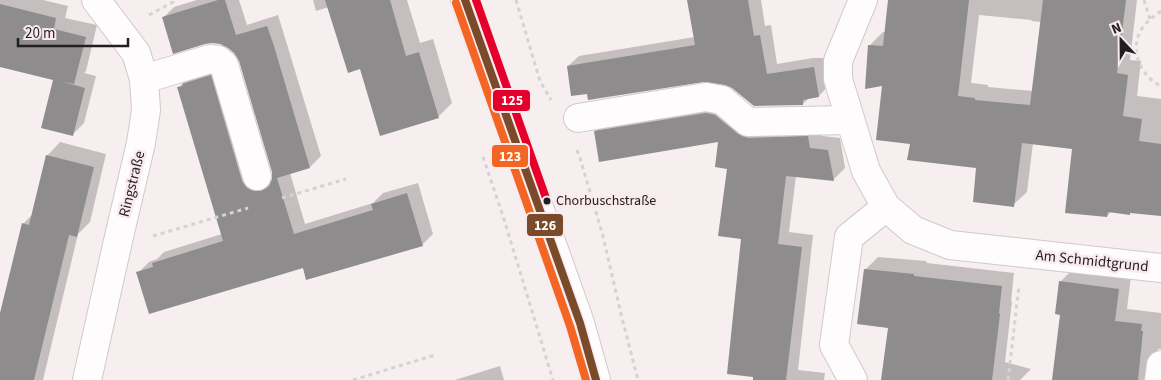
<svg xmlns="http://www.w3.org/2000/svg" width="1161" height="380" font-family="'Source Sans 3',sans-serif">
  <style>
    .shadow { fill: #0003; fill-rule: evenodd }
    .building { fill: #8e8c8d }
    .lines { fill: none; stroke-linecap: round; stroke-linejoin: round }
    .minor-casing { stroke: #d0cacb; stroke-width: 30 }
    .path { stroke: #d5d2d3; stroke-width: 3; stroke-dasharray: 4 4; stroke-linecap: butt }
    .minor { stroke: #fefcfd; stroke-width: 28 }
    .bus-1-casing { stroke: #f9eaed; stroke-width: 11 }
    .bus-2-casing { stroke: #f9eaed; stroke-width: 11 }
    .bus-3-casing { stroke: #f9eaed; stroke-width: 11 }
    .bus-1 { stroke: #7a4b2a; stroke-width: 8 }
    .bus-2 { stroke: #f26522; stroke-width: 8 }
    .bus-3 { stroke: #e4002b; stroke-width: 8 }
    .bus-dot { fill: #231e1f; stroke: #f9eaed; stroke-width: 2 }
    .labels { text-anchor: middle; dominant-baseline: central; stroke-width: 5; stroke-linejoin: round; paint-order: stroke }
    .bus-label { font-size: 14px; fill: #231e1f; stroke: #f9eaed; text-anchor: start }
    .street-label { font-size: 15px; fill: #231e1f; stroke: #f9eaed }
    .line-badge { stroke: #f9eaed; stroke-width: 2 }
    .badge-label { font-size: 14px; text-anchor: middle; font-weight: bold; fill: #fff }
  </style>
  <rect width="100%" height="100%" fill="#f6eeef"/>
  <g class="shadow">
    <polygon points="0,0 43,0 68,6 65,18 97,25 86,71 84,73 96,76 84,123 73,134 54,79 0,66"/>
    <polygon points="197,0 239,0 247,25 278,15 321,156 310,167 290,173 305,224 373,203 383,193 418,183 433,234 422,245 304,267 138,273 149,262 157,259 164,252 222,234 178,88 189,77 222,65 265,181 273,180 273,171 240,60 235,53 228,47 163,18 174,7"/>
    <polygon points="313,0 407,0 420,43 433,39 452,103 438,117 361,68 329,7 316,11"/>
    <polygon points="689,0 761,0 765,26 771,25 777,64 813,58 825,58 829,85 819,96 810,97 803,104 709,80 588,92 568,66 579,56 695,37"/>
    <path d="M890,0H1137L1130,60L1141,61L1137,96L1161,99V213L1111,212L1107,216L1073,148L1033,143L1027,192L1013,205L978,167L911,143L884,85L870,45L883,32H886ZM979,15L1032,20L1031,21L1041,22L1033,91L988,87V85L971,83Z"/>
    <polygon points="719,101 820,125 822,136 840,138 845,168 833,180 796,176 789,232 813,235 798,370 825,373 824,380 754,380 743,238 728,168 719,141 595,132 607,120"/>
    <polygon points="60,142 106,154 90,222 78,234 43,380 0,380 0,318 23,224 33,214 47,156"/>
    <polygon points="878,257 926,261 927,263 1014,273 1011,301 1012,301 1005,362 1031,369 1020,380 909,380 889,327 865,270"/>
    <polygon points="1073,269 1131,276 1127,309 1161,313 1161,349 1158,349 1156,365 1152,380 1053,380 1061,313 1060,282"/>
    <polygon points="500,366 504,380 455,380"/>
  </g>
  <g class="building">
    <polygon points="218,0 225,0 236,35 267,26 274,46 310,168 277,178 294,234 373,210 371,204 407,193 423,246 306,280 303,268 149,314 136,272 153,267 152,263 223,241 177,87 183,86 182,84 211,75 242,181 247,188 254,191 261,191 269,186 272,179 272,172 239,61 234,53 228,48 220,44 212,43 205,44 173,54 162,17"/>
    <polygon points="325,0 390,0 406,56 419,52 439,118 380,136 360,69 348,73"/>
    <polygon points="687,0 748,0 754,36 760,35 767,74 814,67 819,97 803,100 803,105 754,106 732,88 725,85 704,82 588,100 587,94 571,96 567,66 695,45"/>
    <polygon points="888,0 969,0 958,96 975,98 975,100 1030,105 1043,0 1126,0 1117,73 1128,75 1123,116 1142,119 1139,141 1161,144 1161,216 1130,213 1130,215 1108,212 1107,217 1065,213 1072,149 1022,143 1014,207 973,202 976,168 907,160 910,144 876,140 882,86 865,89 868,45 883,46"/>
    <polygon points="0,4 56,18 54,29 86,37 74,84 60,81 85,88 73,136 41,128 53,80 0,67"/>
    <polygon points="706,113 715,115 738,134 748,138 808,136 810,148 828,150 834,181 786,176 778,244 802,247 786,380 753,380 753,377 727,374 741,239 718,236 727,169 715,167 718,142 599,162 594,131"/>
    <polygon points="46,155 94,167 77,237 69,235 34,380 0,380 0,313 22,223 29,225"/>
    <polygon points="864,269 914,274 914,276 1002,286 999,313 1000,314 992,380 881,380 888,328 857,324"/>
    <polygon points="1059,281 1119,289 1115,321 1142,324 1141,331 1143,331 1138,380 1052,380 1060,315 1055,314"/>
  </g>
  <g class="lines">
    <defs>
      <g id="minor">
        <polyline points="465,0 514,137 580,323 596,380"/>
        <polyline points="863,0 838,61 838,79 866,171 886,207 913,230 950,245 1161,268"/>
        <polyline points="144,79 210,59 218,60 224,65 257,176"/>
        <polyline points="578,118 706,97 722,100 748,122 849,120"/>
        <polyline points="87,380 118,241 141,143 146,110 144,79 136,53 96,0"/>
        <polyline points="853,380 834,345 849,237 886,207"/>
        <polyline points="1159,380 1161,365"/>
      </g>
    </defs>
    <use href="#minor" class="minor-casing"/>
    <g class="path">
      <polyline points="516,0 540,81 551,100"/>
      <polyline points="1144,0 1150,19"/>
      <path d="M1161,11C1153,17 1146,22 1141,30C1129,50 1141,77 1161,86"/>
      <polyline points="149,15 173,2 173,0"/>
      <polyline points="577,150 580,158 603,236 621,314 638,380"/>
      <polyline points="483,157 503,216 553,380"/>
      <polyline points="282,198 346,179"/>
      <polyline points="153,236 248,208"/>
      <polyline points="353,380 435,355"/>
      <polyline points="1008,380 1019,286"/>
    </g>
    <use href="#minor" class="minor"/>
    <defs>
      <polyline id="bus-1" points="465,0 580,323 596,380"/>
      <polyline id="bus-2" points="456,3 570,326 586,380"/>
      <polyline id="bus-3" points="476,0 547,201"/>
    </defs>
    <use href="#bus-1" class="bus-1-casing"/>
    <use href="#bus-2" class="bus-2-casing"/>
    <use href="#bus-3" class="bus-3-casing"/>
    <use href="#bus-1" class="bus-1"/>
    <use href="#bus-2" class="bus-2"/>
    <use href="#bus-3" class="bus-3"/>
  </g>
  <circle class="bus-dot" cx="547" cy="201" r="4.5"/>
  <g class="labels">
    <g class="bus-label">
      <text x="556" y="201">Chorbuschstraße</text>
    </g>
    <g class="street-label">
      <text transform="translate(132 184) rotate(-76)">Ringstraße</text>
      <text transform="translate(1092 261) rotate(6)">Am Schmidtgrund</text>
    </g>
  </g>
  <g class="line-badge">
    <rect x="492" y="89" width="39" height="23" rx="5" fill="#e4002b"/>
    <rect x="491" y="144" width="38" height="24" rx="5" fill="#f26522"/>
    <rect x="526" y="213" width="38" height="24" rx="5" fill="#7a4b2a"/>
  </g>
  <g class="badge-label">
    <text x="512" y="105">125</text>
    <text x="510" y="161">123</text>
    <text x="545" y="230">126</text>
  </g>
  <g transform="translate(1121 40) rotate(338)" stroke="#f9eaed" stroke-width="4" paint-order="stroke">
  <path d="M0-4L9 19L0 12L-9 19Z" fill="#231e1f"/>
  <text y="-8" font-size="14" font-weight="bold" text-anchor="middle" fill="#231e1f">N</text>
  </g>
  <path d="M18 38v8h110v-8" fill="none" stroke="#231e1f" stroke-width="2.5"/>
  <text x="25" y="38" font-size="15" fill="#231e1f" stroke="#f9eaed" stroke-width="4" paint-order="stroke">20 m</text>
</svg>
